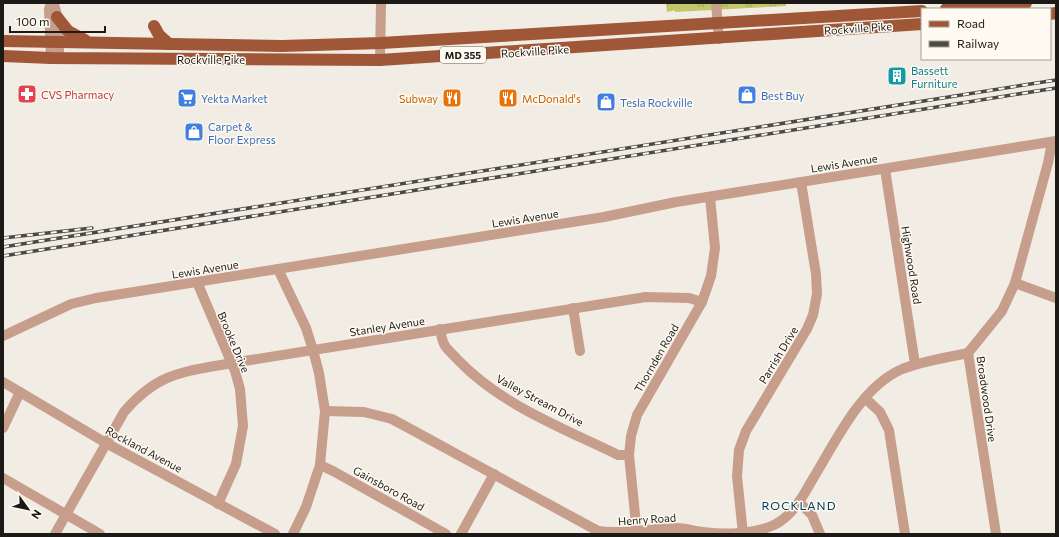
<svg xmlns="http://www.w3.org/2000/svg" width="1059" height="537" font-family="Commissioner,sans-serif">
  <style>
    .grass { fill: url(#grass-tufts) }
    .forest { fill: url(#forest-crowns) }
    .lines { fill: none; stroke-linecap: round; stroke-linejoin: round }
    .minor { stroke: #c79d8c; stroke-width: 10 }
    .major { stroke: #a05738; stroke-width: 12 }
    .rail-casing { stroke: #4c4a45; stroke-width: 3.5 }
    .rail { stroke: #fffaf1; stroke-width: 2; stroke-dasharray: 6; stroke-linecap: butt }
    .labels { text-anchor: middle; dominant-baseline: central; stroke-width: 3; stroke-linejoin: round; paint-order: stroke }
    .shield { fill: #fffaf1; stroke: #605d58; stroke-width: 1 }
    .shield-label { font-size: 10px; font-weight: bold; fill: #1c1a17 }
    .street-label { font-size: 11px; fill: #1c1a17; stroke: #fffaf1 }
    .culture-label { font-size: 11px; fill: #0d838f; stroke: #fffaf1; text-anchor: start }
    .health-label { font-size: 11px; fill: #be3a42; stroke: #fffaf1; text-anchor: start }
    .shop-label { font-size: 11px; fill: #366cbe; stroke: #fffaf1; text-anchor: start }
    .food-label { font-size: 11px; fill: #c56008; stroke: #fffaf1; text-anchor: end }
    .neighbourhood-label { font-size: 12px; letter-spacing: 1px; fill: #004060; stroke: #fffaf1 }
  </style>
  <defs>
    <pattern id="grass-tufts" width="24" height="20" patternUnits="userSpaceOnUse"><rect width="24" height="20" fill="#c2c769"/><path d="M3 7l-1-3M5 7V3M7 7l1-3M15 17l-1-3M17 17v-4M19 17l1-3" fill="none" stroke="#a6aa5a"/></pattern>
    <pattern id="forest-crowns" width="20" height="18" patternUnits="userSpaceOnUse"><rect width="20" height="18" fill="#c2c769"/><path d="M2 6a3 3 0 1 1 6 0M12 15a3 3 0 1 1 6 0" fill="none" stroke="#a6aa5a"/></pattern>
  </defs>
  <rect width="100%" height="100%" fill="#f1ede4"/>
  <polygon class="grass" points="674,3 786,3 786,6 675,12"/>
  <polygon class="forest" points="666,3 681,3 681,9 667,12"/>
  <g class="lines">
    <g class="minor">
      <path d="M53,3C60,15 59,43 59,58"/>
      <polyline points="716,3 719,39"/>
      <polyline points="51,58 49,9 51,3"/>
      <polyline points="380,60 381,3"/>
      <polyline points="885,169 915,364"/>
      <polyline points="278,269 306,328 313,350 319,373 325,411 320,465 306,507 293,534"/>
      <polyline points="197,282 235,371 240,389 243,426 236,464 218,504"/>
      <polyline points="1015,283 1056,298"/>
      <polyline points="573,308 580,351"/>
      <path d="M440,329C441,334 442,340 444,344C447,350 454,355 458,360C501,405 563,428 618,455H629"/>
      <polyline points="3,336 71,304 96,298 604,217 676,202 1056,141"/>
      <polyline points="3,382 106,443 275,534"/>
      <polyline points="865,398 880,412 889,430 905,534"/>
      <path d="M325,411L364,412L392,419L598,531C624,535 650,528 676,528C685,528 694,531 703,532C726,535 754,534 774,525C792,516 802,498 811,482C834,445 859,389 900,370C921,361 945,358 968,353"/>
      <polyline points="3,428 20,392"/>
      <polyline points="320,465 333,471 446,534"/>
      <polyline points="3,478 100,534"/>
      <polyline points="799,502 812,515 820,534"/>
      <path d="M55,534L124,412C158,372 183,372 232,363L646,297L689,298L702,302"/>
      <polyline points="461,534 494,474"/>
      <polyline points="637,534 629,455 631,436 637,415 702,302 711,276 715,248 710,197"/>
      <polyline points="743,534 737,476 739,450 746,431 807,329 813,315 817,294 816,274 801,182"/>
      <polyline points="996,534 968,353 1002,311 1015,283 1048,163 1052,142"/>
    </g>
    <g class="major">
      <polyline points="946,9 1026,3"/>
      <polyline points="1050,14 1056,13"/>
      <polyline points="57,17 68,31 85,40"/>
      <polyline points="154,26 159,35 169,44"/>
      <polyline points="3,41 282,46 381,43 922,11"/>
      <polyline points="3,56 51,58 380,60 922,24"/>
    </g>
    <defs>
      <g id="rail">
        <polyline points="3,238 92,228"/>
        <polyline points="3,247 1056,80"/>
        <polyline points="3,256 1056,88"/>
      </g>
    </defs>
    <use href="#rail" class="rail-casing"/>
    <use href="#rail" class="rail"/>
  </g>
  <defs>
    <symbol id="building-square" viewBox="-11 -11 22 22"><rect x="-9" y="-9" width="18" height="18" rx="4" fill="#0f9aa8" stroke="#fffaf1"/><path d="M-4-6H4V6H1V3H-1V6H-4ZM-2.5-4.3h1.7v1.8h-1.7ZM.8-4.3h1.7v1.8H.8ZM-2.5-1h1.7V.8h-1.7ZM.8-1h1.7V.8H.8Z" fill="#fff"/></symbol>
    <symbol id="pharmacy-square" viewBox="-11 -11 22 22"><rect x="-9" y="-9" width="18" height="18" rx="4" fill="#e0444e" stroke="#fffaf1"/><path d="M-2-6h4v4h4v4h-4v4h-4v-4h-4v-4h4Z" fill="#fff"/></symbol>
    <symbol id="shop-square" viewBox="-11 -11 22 22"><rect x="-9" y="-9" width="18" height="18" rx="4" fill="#3f7fe0" stroke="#fffaf1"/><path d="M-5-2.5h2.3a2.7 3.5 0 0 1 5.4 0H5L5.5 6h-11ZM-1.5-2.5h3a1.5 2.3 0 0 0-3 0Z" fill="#fff"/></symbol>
    <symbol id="supermarket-square" viewBox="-11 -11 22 22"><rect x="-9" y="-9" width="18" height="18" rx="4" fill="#3f7fe0" stroke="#fffaf1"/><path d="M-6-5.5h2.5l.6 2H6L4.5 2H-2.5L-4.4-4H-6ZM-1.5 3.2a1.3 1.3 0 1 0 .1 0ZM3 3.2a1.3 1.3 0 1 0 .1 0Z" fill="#fff"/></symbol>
    <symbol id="restaurant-square" viewBox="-11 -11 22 22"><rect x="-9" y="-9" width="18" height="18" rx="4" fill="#e8710a" stroke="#fffaf1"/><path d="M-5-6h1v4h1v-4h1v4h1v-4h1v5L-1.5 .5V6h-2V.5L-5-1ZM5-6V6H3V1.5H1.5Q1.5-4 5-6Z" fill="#fff"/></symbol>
  </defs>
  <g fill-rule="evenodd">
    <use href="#building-square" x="886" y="65" width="22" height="22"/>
    <use href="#pharmacy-square" x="16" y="83" width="22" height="22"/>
    <use href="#shop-square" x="736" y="84" width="22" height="22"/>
    <use href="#supermarket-square" x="176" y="87" width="22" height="22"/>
    <use href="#restaurant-square" x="441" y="87" width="22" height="22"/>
    <use href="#restaurant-square" x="497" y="87" width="22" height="22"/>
    <use href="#shop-square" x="595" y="91" width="22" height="22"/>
    <use href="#shop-square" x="183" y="121" width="22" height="22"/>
  </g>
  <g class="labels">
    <rect class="shield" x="440" y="47" width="46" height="16" rx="3"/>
    <g class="shield-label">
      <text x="463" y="55">MD 355</text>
    </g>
    <g class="street-label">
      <text transform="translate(858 28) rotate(-4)">Rockville Pike</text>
      <text transform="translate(535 51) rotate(-4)">Rockville Pike</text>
      <text x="211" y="59">Rockville Pike</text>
      <text transform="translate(844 163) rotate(-9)">Lewis Avenue</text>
      <text transform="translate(525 218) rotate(-9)">Lewis Avenue</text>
      <text transform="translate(912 265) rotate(81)">Highwood Road</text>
      <text transform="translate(205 269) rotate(-9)">Lewis Avenue</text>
      <text transform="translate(387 326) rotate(-9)">Stanley Avenue</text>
      <text transform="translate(234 342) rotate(67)">Brooke Drive</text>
      <text transform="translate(778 355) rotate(-59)">Parrish Drive</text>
      <text transform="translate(656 358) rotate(-60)">Thornden Road</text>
      <text transform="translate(987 399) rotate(82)">Broadwood Drive</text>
      <text transform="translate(540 400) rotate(28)">Valley Stream Drive</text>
      <text transform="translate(144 449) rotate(28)">Rockland Avenue</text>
      <text transform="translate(389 488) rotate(29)">Gainsboro Road</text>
      <text transform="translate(647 519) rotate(-4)">Henry Road</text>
    </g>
    <g class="culture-label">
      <text x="911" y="70">Bassett<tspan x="911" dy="13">Furniture</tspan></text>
    </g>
    <g class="health-label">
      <text x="41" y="94">CVS Pharmacy</text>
    </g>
    <g class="shop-label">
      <text x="761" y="95">Best Buy</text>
      <text x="201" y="98">Yekta Market</text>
      <text x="620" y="102">Tesla Rockville</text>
      <text x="208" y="126">Carpet &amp;<tspan x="208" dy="13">Floor Express</tspan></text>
    </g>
    <g class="food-label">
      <text x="438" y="98">Subway</text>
      <text x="522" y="98" text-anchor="start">McDonald's</text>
    </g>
    <g class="neighbourhood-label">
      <text x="799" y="505">ROCKLAND</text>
    </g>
  </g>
  <rect width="1059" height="537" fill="none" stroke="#1c1a17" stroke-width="8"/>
  <rect x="921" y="8" width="130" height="52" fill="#fffaf1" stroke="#a4a09a"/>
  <rect x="929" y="21" width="20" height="6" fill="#a05738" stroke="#a4a09a"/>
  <text x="957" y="28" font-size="12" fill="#1c1a17">Road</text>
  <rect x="929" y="41" width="20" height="6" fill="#4c4a45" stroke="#a4a09a"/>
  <text x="957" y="48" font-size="12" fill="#1c1a17">Railway</text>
  <g transform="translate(28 509) rotate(123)" stroke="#fffaf1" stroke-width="3" paint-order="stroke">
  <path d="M0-3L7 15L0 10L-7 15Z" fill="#1c1a17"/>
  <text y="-6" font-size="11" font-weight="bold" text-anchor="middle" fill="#1c1a17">N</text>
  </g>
  <path d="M10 26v6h95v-6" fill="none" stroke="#1c1a17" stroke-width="2"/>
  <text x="16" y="26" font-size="12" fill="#1c1a17" stroke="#fffaf1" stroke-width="3" paint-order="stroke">100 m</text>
</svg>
